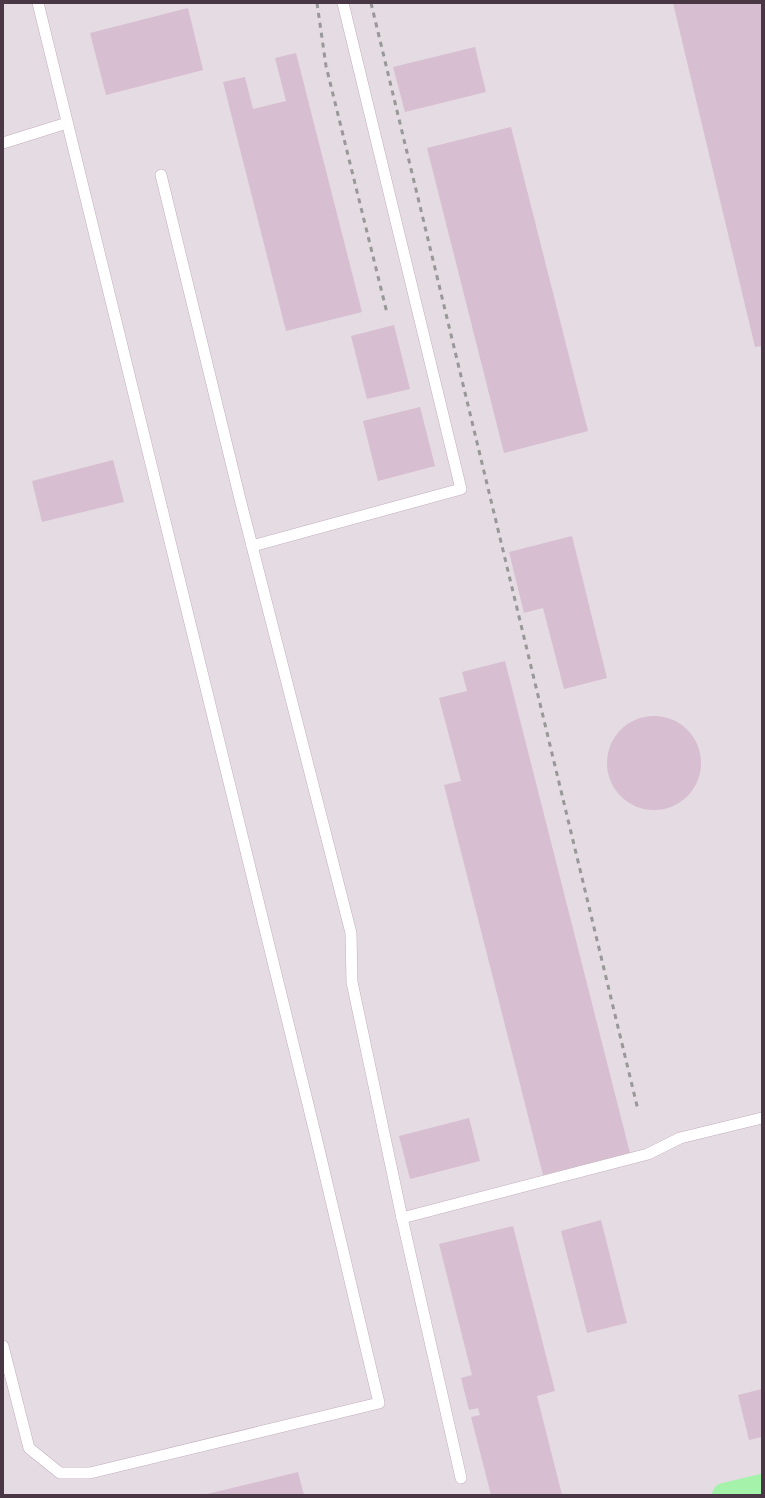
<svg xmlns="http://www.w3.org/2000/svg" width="765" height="1498" font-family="Mulish,sans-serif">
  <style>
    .industrial { fill: #e5dbe3 }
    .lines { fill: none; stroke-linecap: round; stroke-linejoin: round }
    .canal { stroke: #a5f3aa; stroke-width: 24 }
    .building { fill: #d7bed1 }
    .service-casing { stroke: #c4aebe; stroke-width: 12 }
    .service { stroke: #fff; stroke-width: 11 }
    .rail { stroke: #989898; stroke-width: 3; stroke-dasharray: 5 5; stroke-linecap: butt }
  </style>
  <rect width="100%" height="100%" fill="#f5e9f1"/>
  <rect class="industrial" x="3" y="3" width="759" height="1492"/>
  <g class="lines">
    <polyline class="canal" points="724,1495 762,1486"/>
  </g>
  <g class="building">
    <polygon points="673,3 762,3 762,346 755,347"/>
    <polygon points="188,8 203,70 106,95 90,33"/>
    <polygon points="475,47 486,92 405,112 393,67"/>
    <polygon points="296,53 362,312 286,331 223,82 245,77 253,109 286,101 275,58"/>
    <polygon points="511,127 588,431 504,453 427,148"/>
    <polygon points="394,325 410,389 367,399 351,336"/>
    <polygon points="420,407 435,466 378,481 363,421"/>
    <polygon points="113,460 124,502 42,522 32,481"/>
    <polygon points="572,536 607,678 564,689 543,608 524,613 509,552"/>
    <polygon points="505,661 630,1153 543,1175 444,785 461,781 439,698 467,691 462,672"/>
    <circle cx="654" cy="763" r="47"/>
    <polygon points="469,1118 480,1161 410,1179 399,1136"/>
    <polygon points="601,1220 627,1323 587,1333 561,1231"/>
    <polygon points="513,1226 555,1391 537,1396 562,1495 491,1495 471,1417 480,1415 478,1408 469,1410 461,1378 472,1375 439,1244"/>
    <polygon points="762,1389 762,1437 749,1440 738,1395"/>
    <polygon points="298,1472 304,1495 207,1495 207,1494"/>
  </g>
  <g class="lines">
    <defs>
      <g id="service">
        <polyline points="3,143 67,123"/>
        <polyline points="161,175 240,499 351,933 352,982 402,1218 461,1478"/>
        <polyline points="252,546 461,489 343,3"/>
        <polyline points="402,1218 648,1154 680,1138 762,1118"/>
        <polyline points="3,1346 29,1448 60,1473 90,1473 379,1403 317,1141 38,3"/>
      </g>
    </defs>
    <use href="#service" class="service-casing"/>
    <use href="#service" class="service"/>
    <g class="rail">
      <polyline points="317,3 326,66 387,313"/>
      <polyline points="371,3 638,1110"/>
    </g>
  </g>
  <rect width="765" height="1498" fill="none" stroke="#493745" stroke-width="8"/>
</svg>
